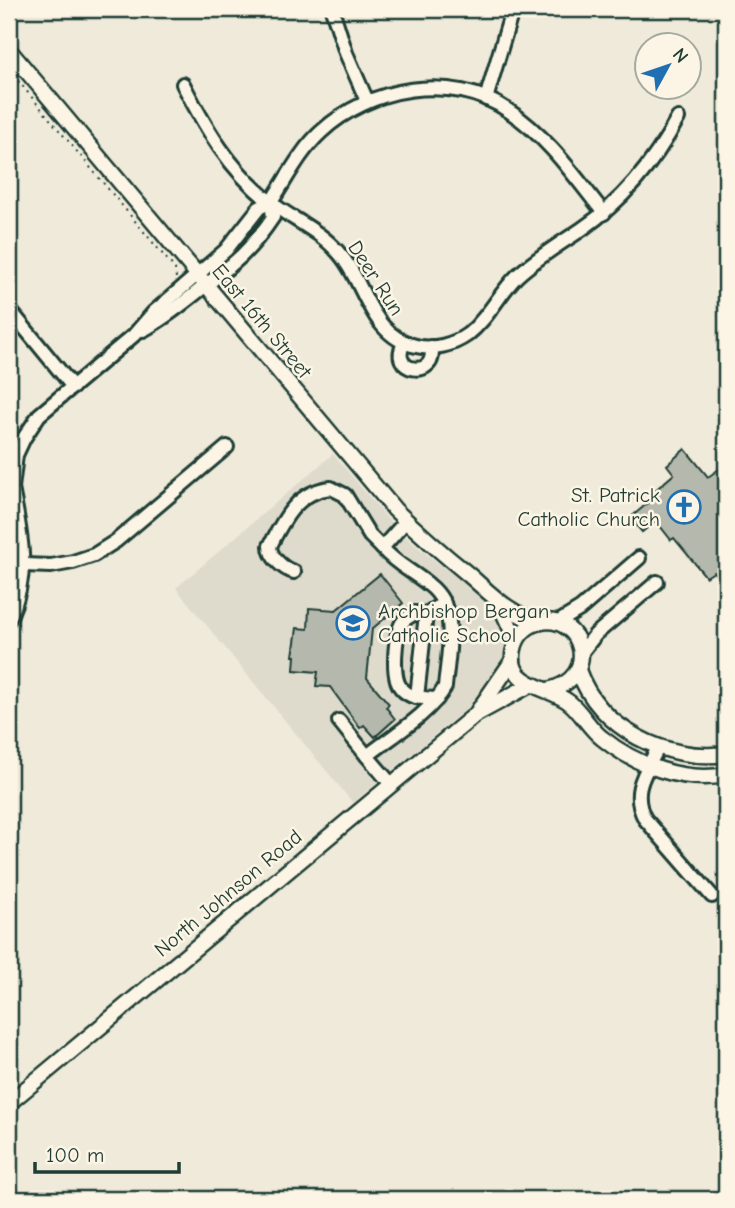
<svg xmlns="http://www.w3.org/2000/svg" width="735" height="1208" font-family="'Comic Neue',sans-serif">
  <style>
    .built { fill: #dedbcc }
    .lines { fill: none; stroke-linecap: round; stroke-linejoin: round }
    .stream { stroke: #6c7d71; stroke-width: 2.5 }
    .building { fill: #b5b9ad; stroke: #1f3d34; stroke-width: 2 }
    .minor-casing { stroke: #1f3d34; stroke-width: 18 }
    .major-casing { stroke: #1f3d34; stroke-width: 19 }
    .path { stroke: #1f3d34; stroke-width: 2; stroke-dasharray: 2 5; stroke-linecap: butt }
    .minor { stroke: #fcf5e5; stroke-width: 12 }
    .major { stroke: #fcf5e5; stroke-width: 14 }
    .labels { text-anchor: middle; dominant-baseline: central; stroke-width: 5; stroke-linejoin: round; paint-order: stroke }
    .street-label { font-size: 21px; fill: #1f3d34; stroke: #fcf5e5 }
    .poi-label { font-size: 21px; fill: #1f3d34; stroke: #fcf5e5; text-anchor: end }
  </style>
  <rect width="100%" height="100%" fill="#efeada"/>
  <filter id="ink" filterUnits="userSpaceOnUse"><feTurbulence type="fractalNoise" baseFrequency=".0143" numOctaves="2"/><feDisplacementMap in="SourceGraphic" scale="14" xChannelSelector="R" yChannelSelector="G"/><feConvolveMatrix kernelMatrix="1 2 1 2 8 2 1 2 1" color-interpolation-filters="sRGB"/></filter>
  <g filter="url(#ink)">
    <polygon class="built" points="333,454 387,518 409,540 470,588 498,616 505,638 506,652 501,668 483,695 353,803 176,588"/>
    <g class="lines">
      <polyline class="stream" points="721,9 726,15"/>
    </g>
    <g class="building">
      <polygon points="685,449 708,477 722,467 726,471 726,561 723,564 726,568 726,588 714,572 706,577 674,538 671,540 656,521 642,532 630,518 655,497 652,493 674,474 667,465"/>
      <polygon points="380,574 403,603 372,629 367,678 389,704 386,707 395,719 375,737 364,725 360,728 330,687 316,686 318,672 294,670 295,656 293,656 297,628 308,629 309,608 336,610"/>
    </g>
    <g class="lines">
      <defs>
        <g id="minor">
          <polyline points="332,9 346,53 367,101"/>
          <path d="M183,84C206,129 230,170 270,202C293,220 319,230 338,252C366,282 369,336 416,346C433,350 453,345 467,335C488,319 499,293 518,275C538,257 560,244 582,229C623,201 655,161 678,118"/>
          <polyline points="486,99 512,11"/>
          <polyline points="9,309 73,387"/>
          <path d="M143,330C164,319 182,304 201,289C233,264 249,253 273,217L271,202"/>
          <path d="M405,342C385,372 439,381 431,347"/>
          <path d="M382,548C397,565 412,571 429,585C460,609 448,652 445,687C430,714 392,736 367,756L391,784"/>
          <polyline points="24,565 51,566 73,562 94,555 116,541 227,447"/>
          <path d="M294,572C283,569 270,557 270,546C284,518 298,491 331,488L345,495L370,536L382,548L406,521"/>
          <path d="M9,619C31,571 21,538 12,488L16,455L24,438L39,415L134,335L154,312L226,250L259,208L271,202C286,180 300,151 321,132C369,87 452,71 509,111C548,137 575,177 604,213"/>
          <polyline points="557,623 580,609 639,558"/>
          <polyline points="581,653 596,634 657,582"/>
          <polyline points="417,697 426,614"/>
          <path d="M437,699C423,698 410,699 401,688C391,677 395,635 402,623C405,618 410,616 415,613L426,614L444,603"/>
          <polyline points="339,721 367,756"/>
          <path d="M658,748C645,773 630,792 645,819L712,896"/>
        </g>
        <g id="major">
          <path d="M9,50L395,510C419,533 443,554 469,575C491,594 511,616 541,622"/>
          <polyline points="499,603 516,640"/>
          <path d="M578,670C599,729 666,762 726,754"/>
          <path d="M548,690C602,678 582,614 541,622C529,624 519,633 515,645C502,687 548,685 570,703C582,713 589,728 602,738C635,765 683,783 726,775"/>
          <polyline points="478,711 513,660"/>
          <polyline points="9,1103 475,715 530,685"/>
        </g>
      </defs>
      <use href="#minor" class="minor-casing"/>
      <use href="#major" class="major-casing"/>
      <polyline class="path" points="9,70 175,269 176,278"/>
      <use href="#minor" class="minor"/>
      <use href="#major" class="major"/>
    </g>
  </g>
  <defs>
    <symbol id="church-ring" viewBox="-11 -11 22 22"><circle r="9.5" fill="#fcf5e5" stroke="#1f6fb2" stroke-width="1.5"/><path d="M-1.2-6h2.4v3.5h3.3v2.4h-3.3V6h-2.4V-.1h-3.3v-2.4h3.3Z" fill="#1f6fb2"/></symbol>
    <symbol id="school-ring" viewBox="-11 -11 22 22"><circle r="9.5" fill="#fcf5e5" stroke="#1f6fb2" stroke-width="1.5"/><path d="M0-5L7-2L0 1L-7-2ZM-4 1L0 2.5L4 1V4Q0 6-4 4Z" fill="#1f6fb2"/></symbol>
  </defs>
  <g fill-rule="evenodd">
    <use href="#church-ring" x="665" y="488" width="38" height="38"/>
    <use href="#school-ring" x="334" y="604" width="38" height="38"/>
  </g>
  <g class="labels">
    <g class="street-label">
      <text transform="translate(376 278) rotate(57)">Deer Run</text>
      <text transform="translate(262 321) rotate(50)">East 16th Street</text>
      <text transform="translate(228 893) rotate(-40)">North Johnson Road</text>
    </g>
    <g class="poi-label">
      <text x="660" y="495">St. Patrick<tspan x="660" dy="24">Catholic Church</tspan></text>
      <text x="378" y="611" text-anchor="start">Archbishop Bergan<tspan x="378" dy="24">Catholic School</tspan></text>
    </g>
  </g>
  <rect width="735" height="1208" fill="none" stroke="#fcf5e5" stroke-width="35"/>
  <rect x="18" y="18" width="700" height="1173" fill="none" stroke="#1f3d34" stroke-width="2.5" filter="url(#ink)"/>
  <g transform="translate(668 66) rotate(50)"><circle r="33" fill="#fcf5e5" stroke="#a4ab9e" stroke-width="2"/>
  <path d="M0-5L12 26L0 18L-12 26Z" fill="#1f6fb2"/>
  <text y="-10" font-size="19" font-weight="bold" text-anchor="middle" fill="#1f3d34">N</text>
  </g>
  <path d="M35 1162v10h144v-10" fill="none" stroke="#1f3d34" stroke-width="3.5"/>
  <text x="46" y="1162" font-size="21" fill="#1f3d34" stroke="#fcf5e5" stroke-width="5" paint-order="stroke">100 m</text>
</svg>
